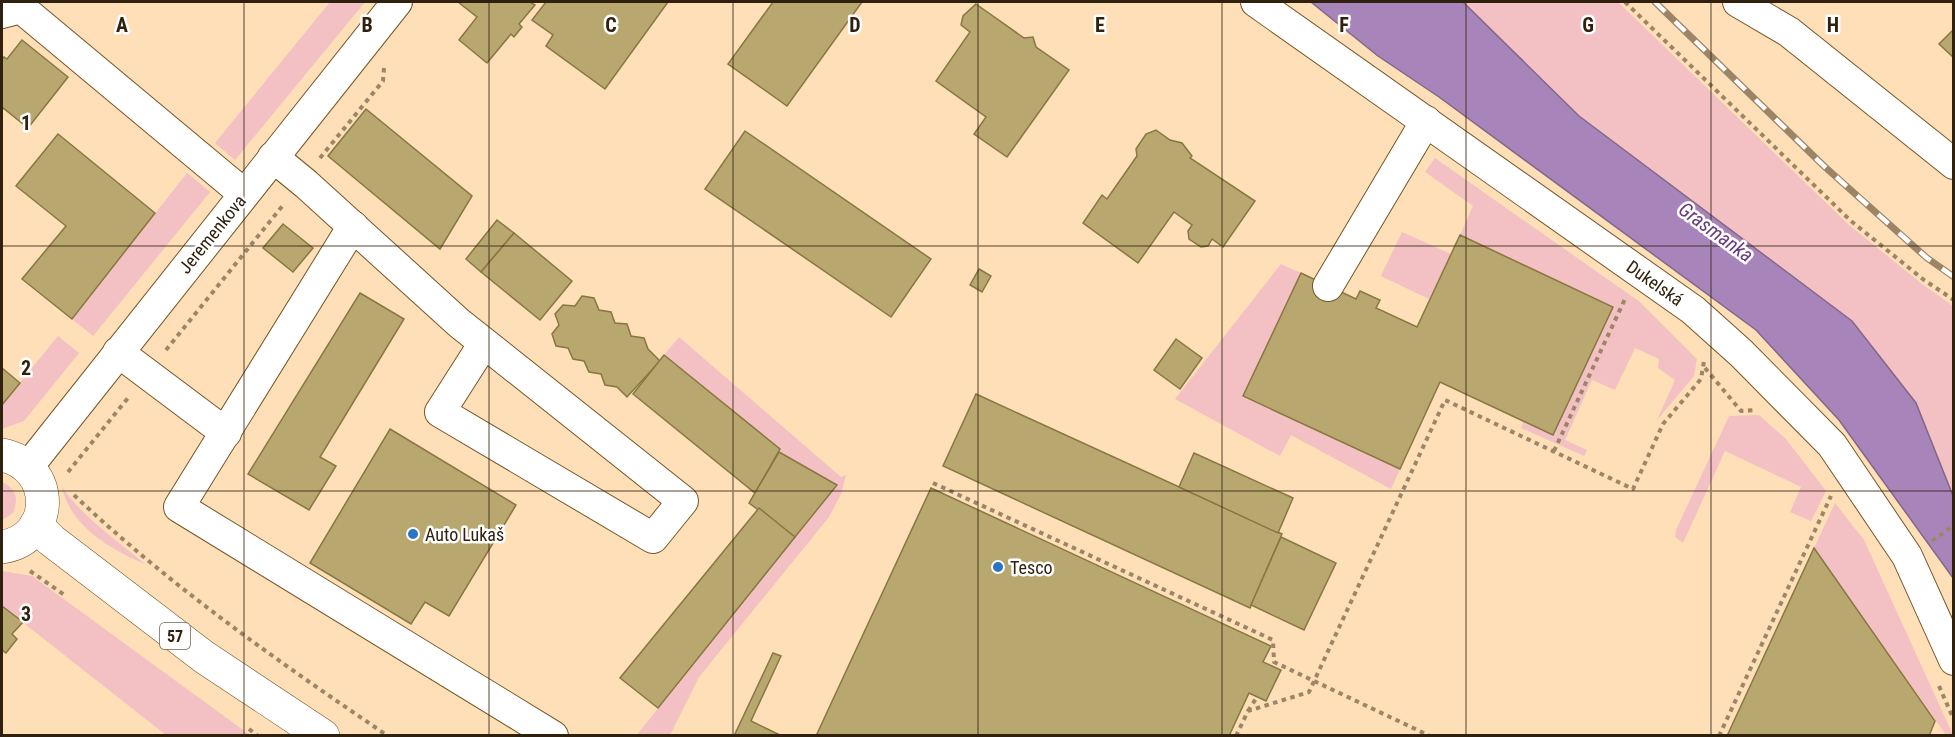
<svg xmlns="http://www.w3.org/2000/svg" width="1955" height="737" font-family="'Roboto Condensed',sans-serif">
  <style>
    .green { fill: #f3c0c4 }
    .water { fill: #a785ba; stroke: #836786; stroke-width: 1.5 }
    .building { fill: #b8a76f; stroke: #887740; stroke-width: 1.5 }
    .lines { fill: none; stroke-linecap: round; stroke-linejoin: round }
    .minor-casing { stroke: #775526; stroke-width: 32 }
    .major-casing { stroke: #775526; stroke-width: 34 }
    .path { stroke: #9d8567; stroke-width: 4; stroke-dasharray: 4.5 4.5; stroke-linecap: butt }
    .minor { stroke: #fff; stroke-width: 30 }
    .major { stroke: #fff; stroke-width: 33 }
    .rail-casing { stroke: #9c8567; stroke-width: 7 }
    .rail { stroke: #fff; stroke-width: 4.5; stroke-dasharray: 14; stroke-linecap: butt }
    .grid { fill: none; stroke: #30210e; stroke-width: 1.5; stroke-opacity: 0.55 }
    .poi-dot { fill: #2a74c4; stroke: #fff; stroke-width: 2 }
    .labels { text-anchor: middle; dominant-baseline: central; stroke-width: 5; stroke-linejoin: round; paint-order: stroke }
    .shield { fill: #fff; stroke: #6e6456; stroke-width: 1.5 }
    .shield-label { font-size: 16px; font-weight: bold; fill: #30210e }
    .street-label { font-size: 18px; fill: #30210e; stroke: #fff }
    .poi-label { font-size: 18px; fill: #30210e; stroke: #fff; text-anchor: start }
    .water-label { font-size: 20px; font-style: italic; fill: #683c7e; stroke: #fff }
    .grid-label { font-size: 20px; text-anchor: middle; font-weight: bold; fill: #30210e; stroke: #fff; stroke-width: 5; stroke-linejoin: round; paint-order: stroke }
  </style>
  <rect width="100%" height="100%" fill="#fedfb7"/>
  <g class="green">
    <polygon points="330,2 365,2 235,160 215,143"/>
    <polygon points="1463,2 1618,2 1849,225 1922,284 1953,306 1953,496 1916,403 1579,116"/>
    <polygon points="1435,158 1640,302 1697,359 1694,376 1657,420 1675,380 1658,368 1659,359 1635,348 1615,390 1592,380 1565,440 1587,450 1584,456 1521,428 1524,421 1553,435 1613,307 1460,235 1473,206 1425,172"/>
    <polygon points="187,173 210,192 93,336 72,319"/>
    <polygon points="1402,232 1451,254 1429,299 1381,276"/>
    <polygon points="1281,264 1301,273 1244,396 1400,469 1391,489 1291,435 1280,456 1175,399"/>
    <polygon points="58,336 79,353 24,421 2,429 2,405"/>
    <polygon points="679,337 841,477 846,475 841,494 829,517 699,677 670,735 636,736 837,485 779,452 780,449 664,355"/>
    <polygon points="1759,415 1786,439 1826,491 1811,521 1790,512 1801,487 1725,451 1683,543 1675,537 1676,530 1729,416"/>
    <path d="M2,482C16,488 19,499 13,513L2,520Z"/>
    <path d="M62,487C83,518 117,540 145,564C110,549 71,527 62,487Z"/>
    <polygon points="1835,503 1864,540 1953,735 1946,735 1814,548"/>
    <polygon points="2,571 32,576 250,735 166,735 2,606"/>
  </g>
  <polygon class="water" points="1311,2 1463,2 1579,116 1852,321 1916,403 1953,496 1953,578 1839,420 1756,330 1439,97 1378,56"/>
  <g class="building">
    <polygon points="458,2 530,2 535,5 519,24 522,27 514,37 511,34 487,63 459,40 477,17"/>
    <polygon points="546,2 668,2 605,89 546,46 553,35 532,20"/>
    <polygon points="773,2 862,2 787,106 728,64"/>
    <polygon points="976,4 1024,38 1033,37 1036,47 1069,70 1007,157 974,134 986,117 936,81 970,32 961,25 963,16"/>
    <polygon points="1954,29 1954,58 1939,44"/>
    <polygon points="22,40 68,77 28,128 3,108 2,110 2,59 4,57 7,59"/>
    <polygon points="366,109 472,196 440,249 328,156"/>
    <polygon points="1156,130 1170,140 1182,143 1192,156 1190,158 1255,201 1223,247 1212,239 1208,246 1201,247 1189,239 1188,231 1192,225 1174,212 1138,263 1083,223 1102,195 1107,199 1137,156 1136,149 1146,134"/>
    <polygon points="745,131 931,259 891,317 705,189"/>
    <polygon points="58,134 155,213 72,319 22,279 66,226 16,186"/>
    <polygon points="497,220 514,233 481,272 466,259"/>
    <polygon points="283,224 313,248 293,272 263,248"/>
    <polygon points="514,233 572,281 540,320 481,272"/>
    <polygon points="1460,235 1613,307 1553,435 1440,382 1400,469 1243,396 1301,273 1356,299 1360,291 1380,300 1376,308 1417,327"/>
    <polygon points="979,269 991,276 982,292 970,285"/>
    <polygon points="360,293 404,319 320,457 336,466 309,510 248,474"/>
    <polygon points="582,296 594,298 599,310 611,312 615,323 627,324 631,336 644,338 648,349 660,361 627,397 617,387 605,385 601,374 589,372 584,361 573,359 568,348 556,346 552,334 559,325 555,314 563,305 575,306"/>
    <polygon points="1176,339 1202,358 1180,389 1154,370"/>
    <polygon points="664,355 780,449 755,493 633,394"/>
    <polygon points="2,368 20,383 2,405"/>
    <polygon points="976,394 1282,534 1250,608 943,466"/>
    <polygon points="390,429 516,505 449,616 425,602 411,624 310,563"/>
    <polygon points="779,452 837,485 795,537 749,503"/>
    <polygon points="1194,453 1293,498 1278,533 1179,487"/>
    <polygon points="931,488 1271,646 1263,662 1281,670 1266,701 1249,693 1229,736 816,736"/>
    <polygon points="759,508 795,537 658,708 620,678"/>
    <polygon points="1281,537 1336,563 1304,630 1251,605"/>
    <polygon points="1814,548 1935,721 1929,736 1727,736"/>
    <polygon points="2,606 23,622 12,634 17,639 6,653 2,650"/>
    <polygon points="773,653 781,656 751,721 782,736 734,736"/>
  </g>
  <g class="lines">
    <defs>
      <g id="minor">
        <polyline points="1256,2 1693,310 1741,353 1832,445 1907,556 1954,660"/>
        <polyline points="1738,2 1789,32 1954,164"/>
        <polyline points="2,13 21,8 244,194"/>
        <polyline points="273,157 306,184 459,323 683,501 653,538 440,412 484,343"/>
        <polyline points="353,226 179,507 553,736"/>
        <polyline points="1328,286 1426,121"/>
        <polyline points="118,352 226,433"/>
        <polyline points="28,467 397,2"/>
      </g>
      <g id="major">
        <path d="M2,455C56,466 56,539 2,547"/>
        <polyline points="36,525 51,540 204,657 323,736"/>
      </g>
    </defs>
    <use href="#minor" class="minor-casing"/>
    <use href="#major" class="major-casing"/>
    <g class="path">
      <polyline points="1625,2 1851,221 1924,280 1954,300"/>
      <polyline points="320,158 383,81 384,68"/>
      <polyline points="166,350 284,204"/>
      <polyline points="1705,368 1741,411 1755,410"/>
      <polyline points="1554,451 1625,299"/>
      <polyline points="68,472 128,398"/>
      <polyline points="933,483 1273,640 1274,662 1430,736"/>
      <path d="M74,495C170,586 279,662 388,736"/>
      <polyline points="1932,541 1954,525"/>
      <polyline points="30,571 66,596"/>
      <polyline points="1939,686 1954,720"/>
      <polyline points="1248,711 1257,697"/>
      <polyline points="249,729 258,736"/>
      <polyline points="1236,736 1248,711 1309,692 1445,400 1633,489 1663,424 1701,379 1704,361"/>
      <polyline points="1719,736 1831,496"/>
    </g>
    <use href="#minor" class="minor"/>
    <use href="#major" class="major"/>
    <defs>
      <polyline id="rail" points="1655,2 1825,167 1927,258 1954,277"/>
    </defs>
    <use href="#rail" class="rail-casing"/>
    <use href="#rail" class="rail"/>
  </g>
  <path class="grid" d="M244,2V736M489,2V736M733,2V736M978,2V736M1222,2V736M1466,2V736M1711,2V736M2,246H1954M2,491H1954"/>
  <g class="poi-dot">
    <circle cx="413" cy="534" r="6"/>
    <circle cx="998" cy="567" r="6"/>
  </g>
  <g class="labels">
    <rect class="shield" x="160" y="623" width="30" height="26" rx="4.5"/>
    <g class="shield-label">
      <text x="175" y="636">57</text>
    </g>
    <g class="street-label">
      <text transform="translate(212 234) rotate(-51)">Jeremenkova</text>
      <text transform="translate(1655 283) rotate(35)">Dukelská</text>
    </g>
    <g class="poi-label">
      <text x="425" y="534">Auto Lukaš</text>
      <text x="1010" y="567">Tesco</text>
    </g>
    <g class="water-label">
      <text transform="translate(1716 232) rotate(36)">Grasmanka</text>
    </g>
  </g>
  <g class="grid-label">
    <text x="122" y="32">A</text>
    <text x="367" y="32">B</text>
    <text x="611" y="32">C</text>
    <text x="855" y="32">D</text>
    <text x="1100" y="32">E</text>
    <text x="1344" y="32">F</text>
    <text x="1588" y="32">G</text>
    <text x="1833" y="32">H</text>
    <text x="26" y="130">1</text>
    <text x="26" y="375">2</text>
    <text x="26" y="621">3</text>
  </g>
  <rect width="1955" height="737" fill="none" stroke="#30210e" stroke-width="6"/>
</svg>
